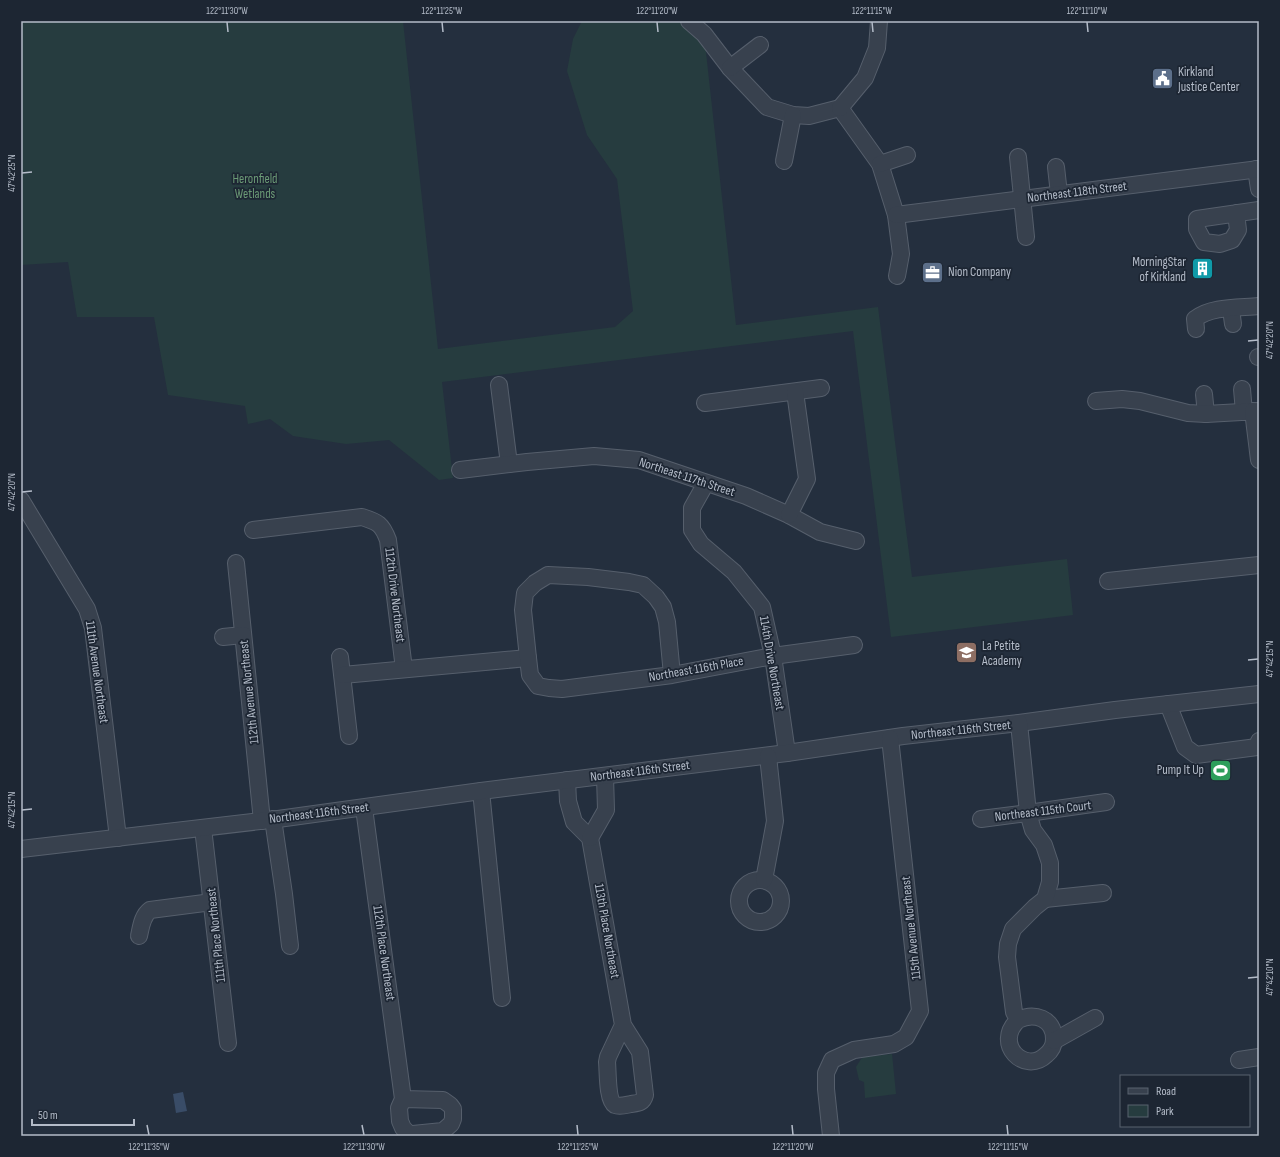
<svg xmlns="http://www.w3.org/2000/svg" width="1280" height="1157" font-family="'Sofia Sans Condensed',sans-serif">
  <style>
    .green { fill: #263c3f }
    .water { fill: #394c67 }
    .lines { fill: none; stroke-linecap: round; stroke-linejoin: round }
    .minor-casing { stroke: #565f6c; stroke-width: 18 }
    .minor { stroke: #38414e; stroke-width: 16 }
    .ticks { fill: none; stroke: #b4bcc9; stroke-width: 1.5 }
    .labels { text-anchor: middle; dominant-baseline: central; stroke-width: 3.5; stroke-linejoin: round; paint-order: stroke }
    .poi-label { font-size: 13px; fill: #b4bcc9; stroke: #1d2633; text-anchor: start }
    .park-label { font-size: 13px; fill: #6b9a76; stroke: #1d2633 }
    .street-label { font-size: 13px; fill: #b4bcc9; stroke: #1d2633 }
    .neatline { fill: none; stroke: #b4bcc9; stroke-width: 1.5 }
    .ticks-label { font-size: 10px; text-anchor: middle; fill: #b4bcc9 }
  </style>
  <rect width="100%" height="100%" fill="#242f3e"/>
  <g class="green">
    <polygon points="21,21 403,21 438,349 615,327 633,311 617,179 587,135 567,71 573,39 582,21 689,21 704,34 736,325 878,307 912,577 1067,559 1073,615 891,637 853,331 442,382 453,478 439,480 389,440 346,444 293,436 270,419 248,424 245,406 168,395 154,317 77,317 68,262 21,265"/>
    <polygon points="892,1054 896,1094 865,1098 864,1082 859,1080 856,1067 861,1059 864,1057"/>
  </g>
  <polygon class="water" points="183,1092 187,1111 176,1113 173,1094"/>
  <g class="lines">
    <defs>
      <g id="minor">
        <polyline points="689,21 704,34 730,68 767,107 793,115 809,116 840,108"/>
        <polyline points="730,68 760,45"/>
        <polyline points="840,108 880,164 896,215 901,254 897,276"/>
        <polyline points="840,108 865,78 877,48 879,21"/>
        <polyline points="1018,157 1026,237"/>
        <polyline points="784,161 793,115"/>
        <polyline points="880,164 907,155"/>
        <polyline points="1056,167 1059,194"/>
        <polyline points="1256,169 1259,189"/>
        <polyline points="1236,213 1238,230 1232,240 1220,244 1204,242 1197,229 1197,219 1259,210"/>
        <polyline points="896,215 1259,169"/>
        <polyline points="1231,309 1233,324"/>
        <path d="M1196,329L1195,319C1211,306 1239,308 1259,306"/>
        <polyline points="1258,357 1259,357"/>
        <polyline points="499,385 509,464"/>
        <polyline points="1242,389 1244,412"/>
        <polyline points="1204,394 1206,414"/>
        <polyline points="1096,401 1122,399 1140,401 1188,413 1206,414 1259,411"/>
        <polyline points="705,403 821,388"/>
        <polyline points="1253,411 1259,460"/>
        <polyline points="460,470 527,462 594,456 639,460 746,496 789,515 820,532 856,541"/>
        <polyline points="706,483 692,508 692,530 701,544 734,572 762,607 773,656 787,753"/>
        <polyline points="21,500 87,609 93,628 118,838"/>
        <polyline points="789,515 807,479 795,392"/>
        <path d="M253,530L362,517C378,522 382,524 388,540L404,669"/>
        <polyline points="236,563 262,821"/>
        <polyline points="1108,581 1259,565"/>
        <polyline points="223,637 243,635"/>
        <polyline points="340,657 349,736"/>
        <polyline points="343,675 528,658"/>
        <polyline points="672,675 667,622 663,607 656,597 643,585 629,582 588,577 548,575 535,583 525,593 523,610 528,658 530,675 538,686 549,688 562,689 672,675 773,656 854,645"/>
        <polyline points="1168,704 1185,747 1196,755 1257,747 1259,741"/>
        <path d="M567,780L568,801L574,822L590,838L623,1025L608,1057L607,1062C608,1072 607,1100 615,1105C620,1107 626,1105 631,1104C638,1103 643,1103 645,1095L640,1052L623,1025"/>
        <polyline points="481,791 502,998"/>
        <polyline points="364,808 403,1099 443,1100 450,1105 453,1109 453,1119 451,1124 443,1131 413,1134 408,1133 403,1128 400,1121 399,1108 403,1099"/>
        <polyline points="273,819 284,894 290,946"/>
        <polyline points="981,819 1028,813 1106,802"/>
        <polyline points="203,828 228,1043"/>
        <polyline points="590,838 606,810 605,776"/>
        <polyline points="21,849 278,819 481,791 787,753 903,736 1019,723 1115,710 1259,694"/>
        <circle cx="760" cy="901" r="21"/>
        <polyline points="764,880 775,821 768,756"/>
        <polyline points="1045,899 1103,893"/>
        <path d="M139,936C141,927 142,916 150,910L212,902"/>
        <path d="M1018,1020C1034,1012 1054,1018 1054,1039C1054,1045 1051,1051 1046,1055C1025,1075 993,1044 1018,1020L1014,1012L1007,957L1008,944L1013,929L1035,907L1045,899L1050,882V863L1044,845L1033,830L1028,813L1019,723"/>
        <polyline points="1054,1041 1095,1018"/>
        <polyline points="1239,1060 1259,1057"/>
        <polyline points="831,1136 826,1089 826,1073 832,1060 854,1050 894,1044 906,1037 920,1011 890,738"/>
      </g>
    </defs>
    <use href="#minor" class="minor-casing"/>
    <use href="#minor" class="minor"/>
  </g>
  <path class="ticks" d="M227,22L228,32M442,22L443,32M657,22L658,32M872,22L873,32M1087,22L1088,32M22,173L32,172M1248,341L1258,340M22,492L32,491M1248,660L1258,659M22,810L32,809M1248,978L1258,977M147,1125L149,1135M362,1125L364,1135M577,1125L578,1135M792,1125L793,1135M1007,1125L1008,1135"/>
  <defs>
    <symbol id="civic-square" viewBox="-11 -11 22 22"><rect x="-9" y="-9" width="18" height="18" rx="4" fill="#5c6f8a" stroke="#1d2633"/><path d="M-.6-6.5H3V-4.5H.6V-3L4-1V1h2V6H-6V1h2V-1L-.6-3ZM-1.2 2.5V6h2.4V2.5Z" fill="#fff"/></symbol>
    <symbol id="building-square" viewBox="-11 -11 22 22"><rect x="-9" y="-9" width="18" height="18" rx="4" fill="#0f9aa8" stroke="#1d2633"/><path d="M-4-6H4V6H1V3H-1V6H-4ZM-2.5-4.3h1.7v1.8h-1.7ZM.8-4.3h1.7v1.8H.8ZM-2.5-1h1.7V.8h-1.7ZM.8-1h1.7V.8H.8Z" fill="#fff"/></symbol>
    <symbol id="office-square" viewBox="-11 -11 22 22"><rect x="-9" y="-9" width="18" height="18" rx="4" fill="#5c6f8a" stroke="#1d2633"/><path d="M-6-3h4V-5.5h4V-3h4V5H-6ZM-1-4.5V-3h2v-1.5ZM-6 0V1H6V0Z" fill="#fff"/></symbol>
    <symbol id="school-square" viewBox="-11 -11 22 22"><rect x="-9" y="-9" width="18" height="18" rx="4" fill="#8d6e63" stroke="#1d2633"/><path d="M0-5L7-2L0 1L-7-2ZM-4 1L0 2.5L4 1V4Q0 6-4 4Z" fill="#fff"/></symbol>
    <symbol id="stadium-square" viewBox="-11 -11 22 22"><rect x="-9" y="-9" width="18" height="18" rx="4" fill="#2e9e5b" stroke="#1d2633"/><path d="M0-5a6.5 5 0 1 0 0 10a6.5 5 0 1 0 0-10ZM-3.5-1.8h7v3.6h-7Z" fill="#fff"/></symbol>
  </defs>
  <g fill-rule="evenodd">
    <use href="#civic-square" x="1150" y="66" width="25" height="25"/>
    <use href="#building-square" x="1190" y="256" width="25" height="25"/>
    <use href="#office-square" x="920" y="260" width="25" height="25"/>
    <use href="#school-square" x="954" y="640" width="25" height="25"/>
    <use href="#stadium-square" x="1208" y="758" width="25" height="25"/>
  </g>
  <g class="labels">
    <g class="poi-label">
      <text x="1178" y="72">Kirkland<tspan x="1178" dy="15">Justice Center</tspan></text>
      <text x="1186" y="262" text-anchor="end">MorningStar<tspan x="1186" dy="15">of Kirkland</tspan></text>
      <text x="948" y="272">Nion Company</text>
      <text x="982" y="646">La Petite<tspan x="982" dy="15">Academy</tspan></text>
      <text x="1204" y="770" text-anchor="end">Pump It Up</text>
    </g>
    <g class="park-label">
      <text x="255" y="179">Heronfield<tspan x="255" dy="15">Wetlands</tspan></text>
    </g>
    <g class="street-label">
      <text transform="translate(1077 192) rotate(-7)">Northeast 118th Street</text>
      <text transform="translate(687 477) rotate(18)">Northeast 117th Street</text>
      <text transform="translate(395 595) rotate(83)">112th Drive Northeast</text>
      <text transform="translate(772 663) rotate(80)">114th Drive Northeast</text>
      <text transform="translate(696 669) rotate(-10)">Northeast 116th Place</text>
      <text transform="translate(97 672) rotate(82)">111th Avenue Northeast</text>
      <text transform="translate(249 692) rotate(-96)">112th Avenue Northeast</text>
      <text transform="translate(961 730) rotate(-6)">Northeast 116th Street</text>
      <text transform="translate(640 771) rotate(-7)">Northeast 116th Street</text>
      <text transform="translate(1043 811) rotate(-7)">Northeast 115th Court</text>
      <text transform="translate(319 813) rotate(-7)">Northeast 116th Street</text>
      <text transform="translate(911 928) rotate(-96)">115th Avenue Northeast</text>
      <text transform="translate(607 931) rotate(80)">113th Place Northeast</text>
      <text transform="translate(216 935) rotate(-96)">111th Place Northeast</text>
      <text transform="translate(384 953) rotate(82)">112th Place Northeast</text>
    </g>
  </g>
  <rect width="1280" height="1157" fill="none" stroke="#1d2633" stroke-width="44"/>
  <rect x="1120" y="1075" width="130" height="52" fill="#1d2633" stroke="#59626f"/>
  <rect x="1128" y="1088" width="20" height="6" fill="#38414e" stroke="#59626f"/>
  <text x="1156" y="1095" font-size="12" fill="#b4bcc9">Road</text>
  <rect x="1128" y="1105" width="20" height="12" fill="#263c3f" stroke="#59626f"/>
  <text x="1156" y="1115" font-size="12" fill="#b4bcc9">Park</text>
  <path d="M32 1119v6h102v-6" fill="none" stroke="#b4bcc9" stroke-width="2"/>
  <text x="38" y="1119" font-size="12" fill="#b4bcc9" stroke="#1d2633" stroke-width="3" paint-order="stroke">50 m</text>
  <rect x="22" y="22" width="1236" height="1113" class="neatline"/>
  <g class="ticks-label">
    <text x="227" y="14">122°11'30"W</text>
    <text x="442" y="14">122°11'25"W</text>
    <text x="657" y="14">122°11'20"W</text>
    <text x="872" y="14">122°11'15"W</text>
    <text x="1087" y="14">122°11'10"W</text>
    <text transform="translate(11 173) rotate(-90)" y="4">47°42'25"N</text>
    <text transform="translate(1269 340) rotate(-90)" y="4">47°42'20"N</text>
    <text transform="translate(11 492) rotate(-90)" y="4">47°42'20"N</text>
    <text transform="translate(1269 659) rotate(-90)" y="4">47°42'15"N</text>
    <text transform="translate(11 810) rotate(-90)" y="4">47°42'15"N</text>
    <text transform="translate(1269 977) rotate(-90)" y="4">47°42'10"N</text>
    <text x="149" y="1150">122°11'35"W</text>
    <text x="364" y="1150">122°11'30"W</text>
    <text x="578" y="1150">122°11'25"W</text>
    <text x="793" y="1150">122°11'20"W</text>
    <text x="1008" y="1150">122°11'15"W</text>
  </g>
</svg>
